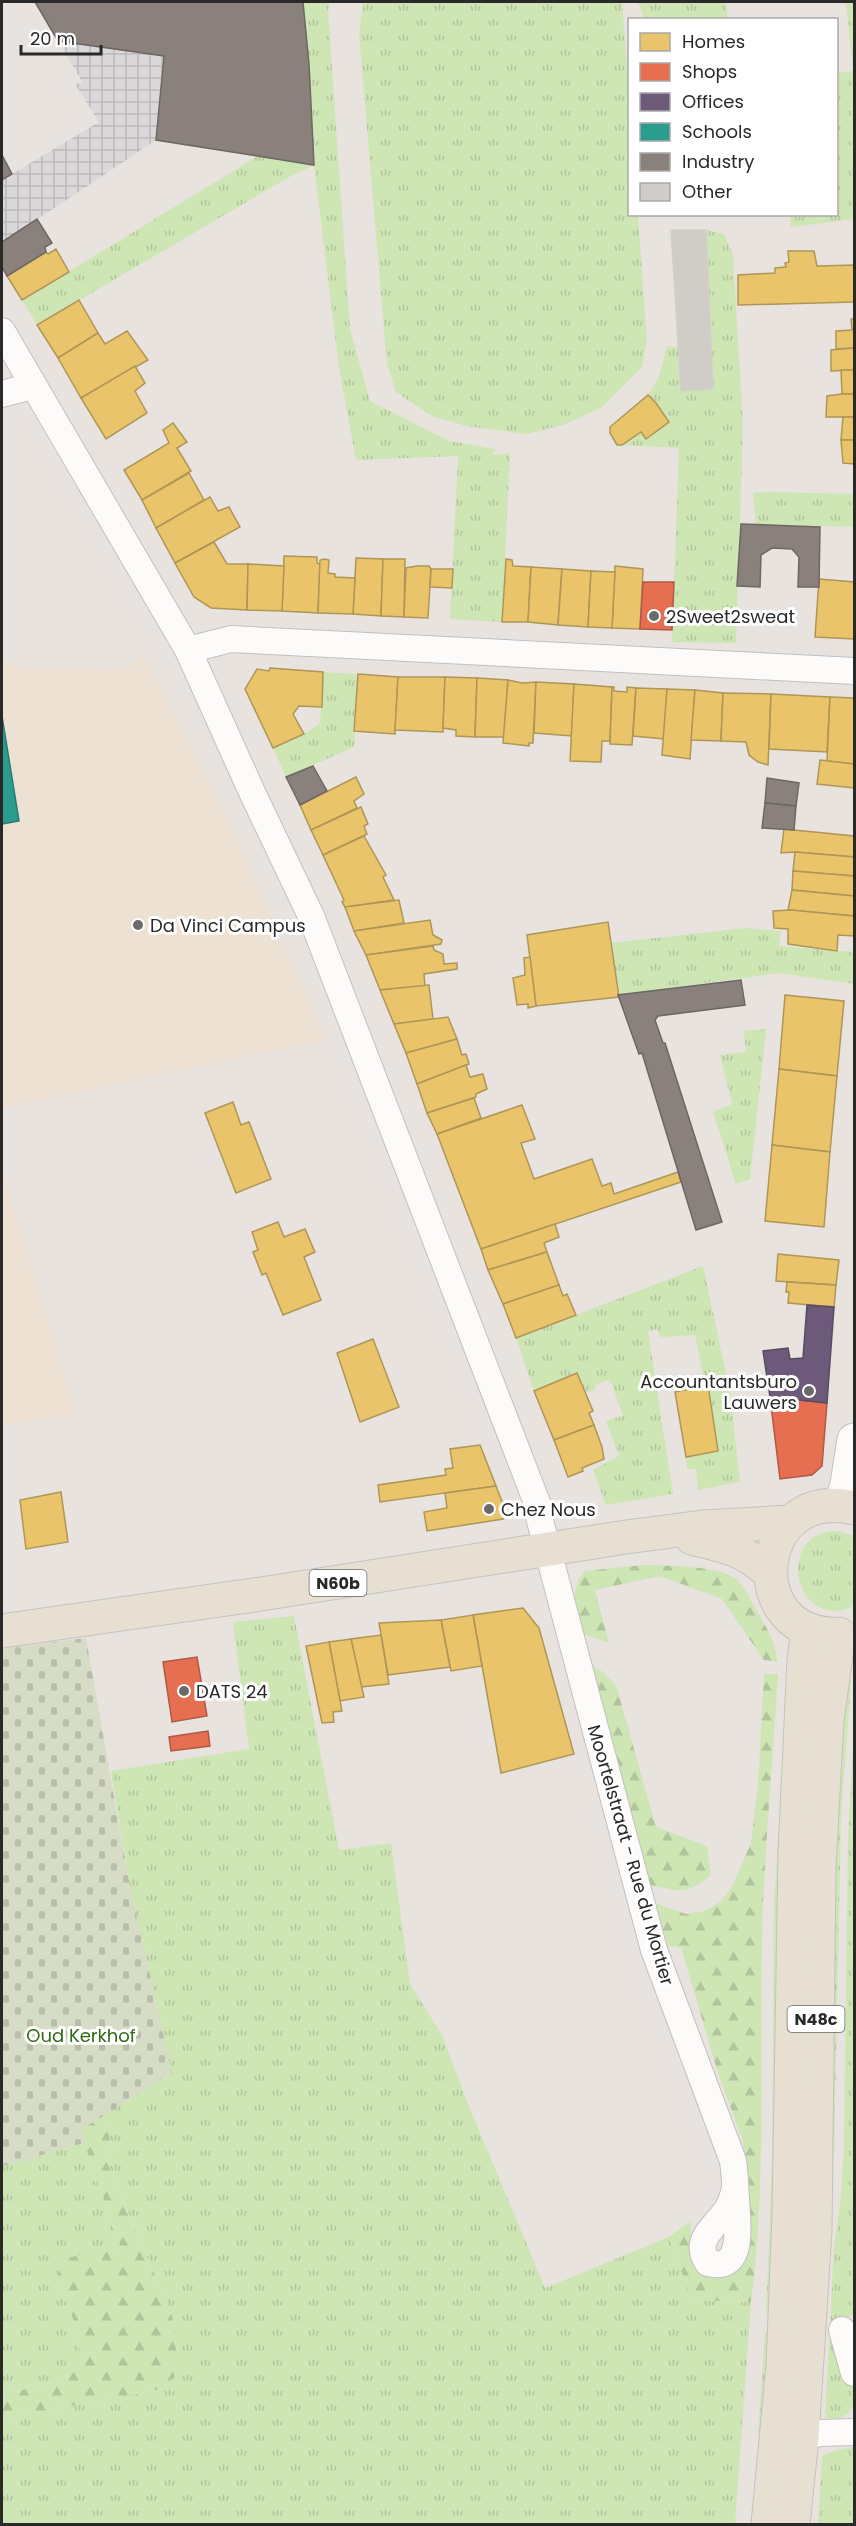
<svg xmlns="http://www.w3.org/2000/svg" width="856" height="2526" font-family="Poppins,sans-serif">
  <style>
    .industrial { fill: url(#industrial-grid) }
    .education { fill: #ece1d2 }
    .grass { fill: url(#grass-tufts) }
    .forest { fill: url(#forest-firs) }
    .cemetery { fill: url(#cemetery-stones) }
    .homes { fill: #e9c46a; stroke: #af9656; stroke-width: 1.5 }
    .shops { fill: #e76f51; stroke: #ae5a45; stroke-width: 1.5 }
    .offices { fill: #6d597a; stroke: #594b62; stroke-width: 1.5 }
    .schools { fill: #2a9d8f; stroke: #2a7a70; stroke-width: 1.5 }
    .industry { fill: #8a817c; stroke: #6d6763; stroke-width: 1.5 }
    .building { fill: #d0cdc9; stroke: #d3cfca; stroke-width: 1.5 }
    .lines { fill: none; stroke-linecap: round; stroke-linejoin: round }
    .minor-casing { stroke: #c1c0c0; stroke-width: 28 }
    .tertiary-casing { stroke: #c1c0c0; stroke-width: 35 }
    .primary-casing { stroke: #c4c2c0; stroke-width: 35 }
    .minor { stroke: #fcfbfa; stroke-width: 26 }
    .tertiary { stroke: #fcfbfa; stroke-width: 33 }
    .primary { stroke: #e7e0d2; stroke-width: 33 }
    .poi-dot { fill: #6c6a68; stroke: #fff; stroke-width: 2 }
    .labels { text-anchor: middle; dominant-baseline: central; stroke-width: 6; stroke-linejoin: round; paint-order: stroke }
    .shield { fill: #fff; stroke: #696969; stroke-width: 1.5 }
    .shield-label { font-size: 16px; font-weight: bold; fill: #292929 }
    .poi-label { font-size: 18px; fill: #292929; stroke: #fff; text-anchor: start }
    .street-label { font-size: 18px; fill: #292929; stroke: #fff }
    .park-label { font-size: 18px; fill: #2f6a15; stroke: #fff }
  </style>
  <defs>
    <pattern id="industrial-grid" width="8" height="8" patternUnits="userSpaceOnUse" patternTransform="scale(1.5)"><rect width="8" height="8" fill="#dbd8da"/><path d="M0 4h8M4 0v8" fill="none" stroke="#bcb9bb"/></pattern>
    <pattern id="grass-tufts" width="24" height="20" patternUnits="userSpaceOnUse" patternTransform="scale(1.5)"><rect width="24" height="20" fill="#cee5b4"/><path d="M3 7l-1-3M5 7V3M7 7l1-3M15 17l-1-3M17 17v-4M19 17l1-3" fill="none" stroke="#b1c49b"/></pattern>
    <pattern id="forest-firs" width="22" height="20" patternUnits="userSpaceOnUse" patternTransform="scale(1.5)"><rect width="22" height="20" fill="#cee5b4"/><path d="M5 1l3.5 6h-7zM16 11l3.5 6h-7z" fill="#b1c49b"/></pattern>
    <pattern id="cemetery-stones" width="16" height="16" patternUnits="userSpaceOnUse" patternTransform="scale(1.5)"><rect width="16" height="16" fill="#d6dcc5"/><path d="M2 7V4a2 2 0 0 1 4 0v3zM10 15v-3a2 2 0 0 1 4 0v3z" fill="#b8bda9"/></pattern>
  </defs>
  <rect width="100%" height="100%" fill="#e8e3de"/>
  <polygon class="industrial" points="35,2 303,2 309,64 314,165 156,140 2,243 2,180 99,122 75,84 83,83"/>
  <g class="education">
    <polygon points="144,657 223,810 326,1040 2,1108 2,661 28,668 120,670"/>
    <polygon points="2,1168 76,1414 2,1425"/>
  </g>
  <g class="grass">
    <polygon points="303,2 330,2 328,10 350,329 370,401 449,441 496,449 491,455 510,453 502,622 450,619 458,456 356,460 339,367 314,165 291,176 37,325 22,300 258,156 314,165 309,64"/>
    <polygon points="363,2 622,2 630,105 630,214 638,215 647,342 642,367 602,407 566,424 527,434 466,426 432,416 396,392 387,364 359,34"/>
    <polygon points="638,2 726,2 728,19 644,19"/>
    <polygon points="846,2 854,2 854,219 791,227 790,215 836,214 837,73 853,71"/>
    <polygon points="706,230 724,234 733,255 743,425 736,643 672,642 679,448 622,445 641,432 646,439 669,422 656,403 648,395 659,377 667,346 678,347 681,391 713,388"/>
    <polygon points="768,492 854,494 854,527 756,524 753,493"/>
    <polygon points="323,672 358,674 354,747 286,777 273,748 304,734 320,723"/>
    <polygon points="746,928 781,931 779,946 854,952 854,984 779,973 618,995 610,943"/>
    <polygon points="766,1029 750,1179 736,1184 713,1112 732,1104 720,1055 746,1052 744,1031"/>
    <polygon points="703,1266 730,1392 740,1482 698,1490 696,1469 687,1469 686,1457 718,1451 707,1378 703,1375 695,1335 660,1337 657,1329 648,1332 673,1494 606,1505 593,1470 619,1456 606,1421 623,1416 611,1382 608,1380 595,1385 595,1390 586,1392 577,1373 534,1391 516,1338"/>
    <path d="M839,1531L854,1536V1606C792,1634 774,1528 839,1531Z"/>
    <polygon points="294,1616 339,1850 391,1843 410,1984 442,2035 468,2104 545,2288 669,2237 692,2300 751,2302 735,2524 2,2524 2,2419 156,2390 172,2316 104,2154 113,2150 104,2115 172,2073 129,1882 111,1771 249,1749 233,1622"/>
    <polygon points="788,1676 777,2306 766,2315 772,2161 774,1904"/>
    <polygon points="840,1680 851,1681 841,1819 834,2154 829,2233 825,2145"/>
    <path d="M854,1727V2313L837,2325C839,2339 839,2355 843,2368C845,2376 852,2382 854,2389C856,2414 844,2420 825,2418L834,2248L841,2196L844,2144L848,1838Z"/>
    <path d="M84,2143L121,2248L111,2252L92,2254L60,2282L73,2319L83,2364C66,2385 27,2388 2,2394V2166Z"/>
    <polygon points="775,2327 768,2432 758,2433 765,2333"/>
    <polygon points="854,2447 854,2524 818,2524 822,2456 836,2450"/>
  </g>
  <g class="forest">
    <path d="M644,1565C667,1566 718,1565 736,1579C746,1588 752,1603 759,1615C769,1631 775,1643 778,1662L764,1660L722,1599L660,1576L595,1590L609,1643L581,1633C575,1607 569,1594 584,1571Z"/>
    <path d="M589,1664L603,1672L616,1685L656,1827L707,1846L711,1875C686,1896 679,1891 649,1885Z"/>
    <path d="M764,1674H778C773,1762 764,1850 762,1938C759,2059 767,2181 751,2302L692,2300L669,2237L691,2220L690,2244L695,2258L748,2244L749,2180L742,2139L717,2070L681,1947L668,1946L655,1903L686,1914L705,1911L720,1902L733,1885L751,1843L758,1785Z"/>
    <path d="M104,2115L113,2151L104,2155L172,2316L177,2359L174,2378L156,2390L2,2419V2394C27,2388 66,2385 83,2364L73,2319L60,2282L58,2264C75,2250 101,2257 121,2248L84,2143L82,2129Z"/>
  </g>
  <polygon class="cemetery" points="86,1638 129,1882 172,2073 82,2129 84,2143 2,2166 2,1648"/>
  <g class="homes">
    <polygon points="56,249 69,272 22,300 7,276 46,252 48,254"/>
    <polygon points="788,251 814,251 817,266 854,265 854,302 738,305 738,275 775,273 775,268 786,267 785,263 789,262"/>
    <polygon points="79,300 98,333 58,358 37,325"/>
    <polygon points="851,319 854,319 854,348 836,349 836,331 852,330"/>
    <polygon points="127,331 148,360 81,398 58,358 98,333 105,344"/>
    <polygon points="854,348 854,370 831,371 831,350"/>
    <polygon points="135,366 145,383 135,391 147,413 106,439 81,398"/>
    <polygon points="841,370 854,370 854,394 842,394"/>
    <polygon points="842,394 854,394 854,417 826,417 827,396"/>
    <polygon points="648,395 656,403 669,422 646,439 641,432 622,445 617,445 610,433 610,427"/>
    <polygon points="843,417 854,417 854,440 841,440"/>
    <polygon points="173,423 187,442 177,448 191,471 142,500 124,470 169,443 163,430"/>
    <polygon points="841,440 854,440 854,464 843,463"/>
    <polygon points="189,473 204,500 156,528 142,500"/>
    <polygon points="210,497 218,511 229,507 240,527 175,563 156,528"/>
    <polygon points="214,542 227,564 248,564 247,610 211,608 194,597 175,563"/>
    <polygon points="284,556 317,557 317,563 320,564 318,613 282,611"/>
    <polygon points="356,558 383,559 381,616 353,614"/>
    <polygon points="325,559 329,560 328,573 335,574 335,577 355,578 353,614 318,613 320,560"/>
    <polygon points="383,559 405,559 404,617 381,616"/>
    <polygon points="506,559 512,560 513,566 531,567 528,622 502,622"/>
    <polygon points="248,564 284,566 282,611 247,610"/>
    <polygon points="417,566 429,566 431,569 428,618 404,617 406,568"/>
    <polygon points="615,566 643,569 640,629 612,628"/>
    <polygon points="531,567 562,569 558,625 528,622"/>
    <polygon points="431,569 453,569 452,588 430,587"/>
    <polygon points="562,569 591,571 588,627 558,625"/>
    <polygon points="591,571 615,572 612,628 588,627"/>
    <polygon points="819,579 854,582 854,639 815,637"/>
    <polygon points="270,668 323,672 322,707 299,706 293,714 304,734 273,748 245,689 257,669 269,671"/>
    <polygon points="358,674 398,677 395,734 354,731"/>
    <polygon points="398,677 445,677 443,732 395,730"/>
    <polygon points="445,677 477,678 475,737 456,736 456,730 443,728"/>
    <polygon points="477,678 508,680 504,737 475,737"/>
    <polygon points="508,680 522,683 536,682 533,743 529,743 529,746 503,743"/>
    <polygon points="536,682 574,684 572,736 534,733"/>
    <polygon points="574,684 612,687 610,741 602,741 601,762 570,761"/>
    <polygon points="612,687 614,687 614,691 627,692 627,687 636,688 632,745 610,744"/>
    <polygon points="636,688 667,689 664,739 633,736"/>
    <polygon points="667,689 695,690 690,759 662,755"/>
    <polygon points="695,690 723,693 721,741 691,740"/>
    <polygon points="723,693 771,694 768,765 758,762 749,755 746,742 721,741"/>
    <polygon points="771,694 830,697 827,752 769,749"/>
    <polygon points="830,697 854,698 854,764 827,761"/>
    <polygon points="820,760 854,764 854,788 817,784"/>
    <polygon points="356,777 364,794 354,801 357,808 311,830 300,805"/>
    <polygon points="361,807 368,824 364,826 367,834 323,855 311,830"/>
    <polygon points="784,829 854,836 854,857 795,852 781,853"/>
    <polygon points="364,836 386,875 383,877 394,900 345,907 342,902 344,900 323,855"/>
    <polygon points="795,852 854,857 854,876 793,871"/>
    <polygon points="793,871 854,876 854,896 792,890"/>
    <polygon points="792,890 854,896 854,916 788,910"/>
    <polygon points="399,900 404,923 354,931 345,907"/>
    <polygon points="791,910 854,916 854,936 838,935 837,951 788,944 788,929 774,928 773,911"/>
    <polygon points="430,920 433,935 442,940 441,944 366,955 354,931"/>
    <polygon points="608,922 619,997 536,1006 527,935"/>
    <polygon points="433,946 434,950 443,954 444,964 457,963 457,969 424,974 425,986 380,990 366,955"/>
    <polygon points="530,957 536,1006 528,1008 528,1004 517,1005 513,978 525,975 524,958"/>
    <polygon points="429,985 433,1019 394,1024 380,990"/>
    <polygon points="785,995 844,1001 837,1076 779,1069"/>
    <polygon points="448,1017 457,1039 406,1053 394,1024"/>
    <polygon points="457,1039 462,1055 466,1054 469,1064 417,1084 406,1053"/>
    <polygon points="466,1065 470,1077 483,1074 487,1089 476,1094 476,1097 427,1113 417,1084"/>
    <polygon points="779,1069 837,1076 830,1152 772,1145"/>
    <polygon points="474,1098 481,1118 437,1134 427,1113"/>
    <polygon points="233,1102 241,1125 249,1122 271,1179 236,1193 205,1113"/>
    <polygon points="522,1105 535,1139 521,1143 534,1179 592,1159 602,1186 611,1183 614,1194 678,1172 681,1182 481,1249 437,1134"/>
    <polygon points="772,1145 830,1152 824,1227 765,1221"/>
    <polygon points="278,1222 284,1237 305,1229 315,1252 304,1257 321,1300 283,1315 266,1273 262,1275 253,1252 258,1250 252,1232"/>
    <polygon points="555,1224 559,1237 544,1243 547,1252 488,1270 481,1249"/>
    <polygon points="547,1252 559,1285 503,1304 488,1270"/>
    <polygon points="778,1254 839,1260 836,1285 776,1281"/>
    <polygon points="787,1282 836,1285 834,1307 788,1303 789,1292 786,1292"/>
    <polygon points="559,1285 563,1296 567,1294 576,1315 516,1338 503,1304"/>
    <polygon points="373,1339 399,1407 360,1422 337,1353"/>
    <polygon points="577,1373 593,1411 589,1413 594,1425 554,1440 534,1391"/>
    <polygon points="708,1385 718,1451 686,1457 675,1392"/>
    <polygon points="594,1425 602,1447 604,1459 582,1468 583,1471 568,1477 554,1440"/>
    <polygon points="480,1445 496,1486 380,1502 378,1485 446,1475 445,1469 453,1468 450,1449"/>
    <polygon points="496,1486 507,1514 503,1519 427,1531 424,1512 447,1508 445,1493"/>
    <polygon points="61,1492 68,1542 26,1549 20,1500"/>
    <polygon points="523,1608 539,1628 574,1754 501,1773 473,1615"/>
    <polygon points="473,1615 482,1666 451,1671 441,1620"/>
    <polygon points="441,1620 450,1667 388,1675 379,1623"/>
    <polygon points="381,1635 389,1684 361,1687 351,1639"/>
    <polygon points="351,1639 364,1697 340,1701 329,1642"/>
    <polygon points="329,1642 342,1711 333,1712 334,1722 322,1723 306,1646"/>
  </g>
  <g class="shops">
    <polygon points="643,582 674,582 672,630 640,629"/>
    <polygon points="770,1397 827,1403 822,1466 812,1475 780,1479"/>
    <polygon points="197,1657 207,1716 172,1722 163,1662"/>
    <polygon points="208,1731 210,1746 171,1751 169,1737"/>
  </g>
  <polygon class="offices" points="807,1305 834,1307 827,1403 770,1397 763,1351 788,1348 790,1359 803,1358"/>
  <polygon class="schools" points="2,716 19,821 2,824"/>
  <g class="industry">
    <polygon points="35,2 303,2 309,64 314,165 156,140 164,56 58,41"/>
    <polygon points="2,155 12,174 2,180"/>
    <polygon points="37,219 52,243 45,247 46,252 7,276 2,267 2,242"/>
    <polygon points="741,524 820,527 819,587 798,587 799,557 792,549 772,548 761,555 760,587 737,586"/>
    <polygon points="313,766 327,791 300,805 286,777"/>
    <polygon points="767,778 799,783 796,806 765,803"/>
    <polygon points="765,803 796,806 794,830 762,828"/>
    <polygon points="741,980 745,1005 658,1016 655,1020 663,1043 665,1043 722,1222 696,1230 642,1053 639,1054 618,995"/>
  </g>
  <polygon class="building" points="671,230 706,230 713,389 681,391"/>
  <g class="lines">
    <defs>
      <g id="minor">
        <path d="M2,331L188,650L251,790L311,916L539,1508V1517L654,1950L733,2161C735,2174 735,2186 736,2199C737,2222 746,2273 708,2263C694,2242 710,2231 723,2215C730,2208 732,2199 735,2189"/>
        <polyline points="2,394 33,386"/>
        <polyline points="188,650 231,639 854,671"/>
        <polyline points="842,2330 854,2373"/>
        <polyline points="785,2440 802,2438 819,2433 854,2432"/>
      </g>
      <polyline id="tertiary" points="841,1505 847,1484 854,1440"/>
      <g id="primary">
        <path d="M692,1538C728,1547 741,1548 770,1573"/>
        <polyline points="2,1631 261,1594 626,1537 703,1527 791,1522"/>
        <path d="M829,1634C739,1627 758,1485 854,1508"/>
        <polyline points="768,2524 783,2367 789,2215 795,1854 804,1659 808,1629"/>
        <polyline points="793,2524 802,2438 815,2231 819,1866 827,1720 839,1634"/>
      </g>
    </defs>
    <use href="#minor" class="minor-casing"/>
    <use href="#tertiary" class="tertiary-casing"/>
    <use href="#primary" class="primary-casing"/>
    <use href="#minor" class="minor"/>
    <use href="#tertiary" class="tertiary"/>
    <use href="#primary" class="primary"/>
  </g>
  <g class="poi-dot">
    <circle cx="654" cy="616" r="6"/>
    <circle cx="138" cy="925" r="6"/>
    <circle cx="809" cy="1391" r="6"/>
    <circle cx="489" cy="1509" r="6"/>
    <circle cx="184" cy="1691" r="6"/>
  </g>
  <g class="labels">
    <g class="shield">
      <rect x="309.5" y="1570" width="57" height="26" rx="4.5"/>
      <rect x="787.5" y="2006" width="57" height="26" rx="4.5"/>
    </g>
    <g class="shield-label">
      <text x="338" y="1583">N60b</text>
      <text x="816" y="2019">N48c</text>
    </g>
    <g class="poi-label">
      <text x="666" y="616">2Sweet2sweat</text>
      <text x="150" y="925">Da Vinci Campus</text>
      <text x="797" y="1381" text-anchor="end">Accountantsburo<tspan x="797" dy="21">Lauwers</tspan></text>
      <text x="501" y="1509">Chez Nous</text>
      <text x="196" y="1691">DATS 24</text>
    </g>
    <g class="street-label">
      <text transform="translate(631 1855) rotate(74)">Moortelstraat - Rue du Mortier</text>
    </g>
    <g class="park-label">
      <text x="81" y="2035">Oud Kerkhof</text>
    </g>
  </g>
  <rect width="856" height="2526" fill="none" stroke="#292929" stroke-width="6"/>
  <rect x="628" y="18" width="210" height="198" fill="#ffffff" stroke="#a9a9a9" stroke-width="1.5"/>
  <rect x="640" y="33" width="30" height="18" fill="#e9c46a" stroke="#a9a9a9" stroke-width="1.5"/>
  <text x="682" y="48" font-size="18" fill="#292929">Homes</text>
  <rect x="640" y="63" width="30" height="18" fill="#e76f51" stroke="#a9a9a9" stroke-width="1.5"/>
  <text x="682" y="78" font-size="18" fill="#292929">Shops</text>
  <rect x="640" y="93" width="30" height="18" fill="#6d597a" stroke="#a9a9a9" stroke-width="1.5"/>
  <text x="682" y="108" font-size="18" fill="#292929">Offices</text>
  <rect x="640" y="123" width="30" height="18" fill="#2a9d8f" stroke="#a9a9a9" stroke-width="1.5"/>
  <text x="682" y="138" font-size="18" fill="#292929">Schools</text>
  <rect x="640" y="153" width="30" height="18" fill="#8a817c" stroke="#a9a9a9" stroke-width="1.5"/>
  <text x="682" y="168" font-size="18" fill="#292929">Industry</text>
  <rect x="640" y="183" width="30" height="18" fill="#d0cdc9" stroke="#a9a9a9" stroke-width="1.5"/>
  <text x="682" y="198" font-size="18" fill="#292929">Other</text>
  <path d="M21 45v9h80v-9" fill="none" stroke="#292929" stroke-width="3"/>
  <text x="30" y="45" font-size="18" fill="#292929" stroke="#ffffff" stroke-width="4.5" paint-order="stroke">20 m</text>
</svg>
